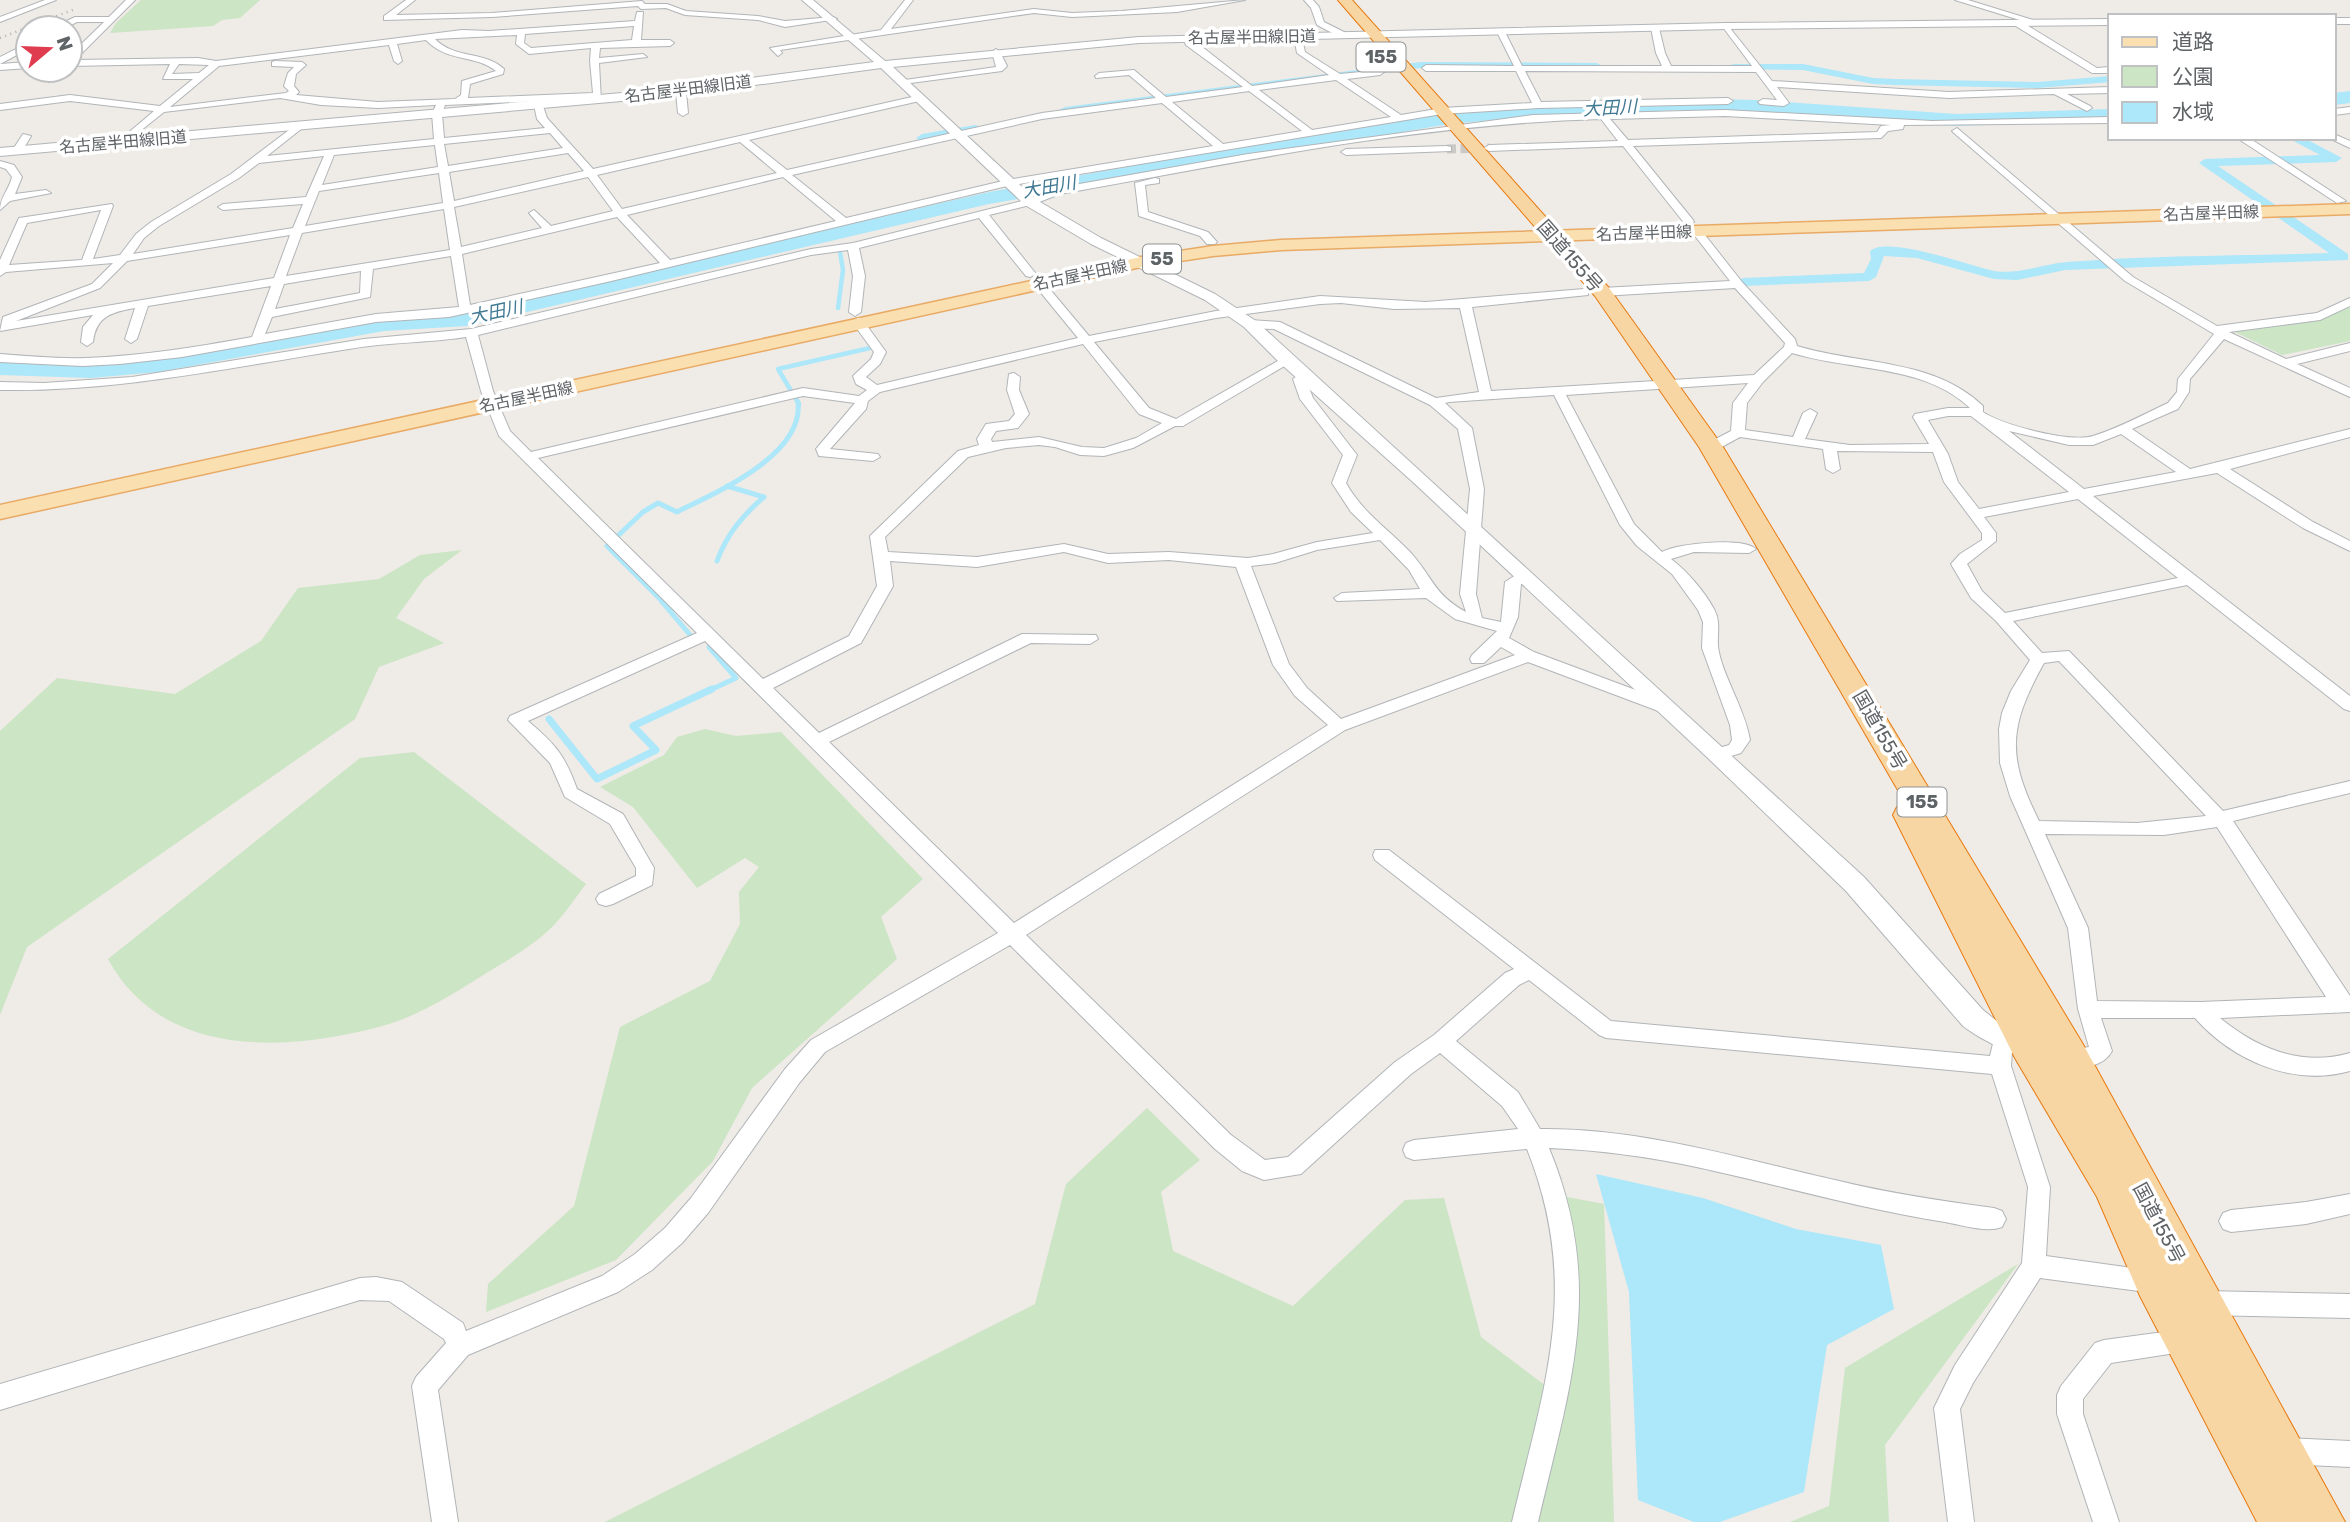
<svg xmlns="http://www.w3.org/2000/svg" width="2350" height="1522" font-family="Rubik,'Noto Sans JP',sans-serif">
  <style>
    .green { fill: #cbe5c5 }
    .water { fill: #ace7fa }
    .lines { fill: none; stroke-linecap: round; stroke-linejoin: round }
    .stream-far2 { stroke: #ace7fa; stroke-width: 4.5 }
    .stream-far1 { stroke: #ace7fa; stroke-width: 5 }
    .stream { stroke: #ace7fa; stroke-width: 7 }
    .canal { fill: #ace7fa; fill-rule: evenodd }
    .river { fill: #ace7fa; fill-rule: evenodd }
    .minor-tunnel { stroke: #cbc9c6; stroke-width: 9; stroke-dasharray: 9 4.5; stroke-linecap: butt }
    .minor-casing { stroke: #b1b5b8; stroke-width: 2 }
    .tertiary-casing { stroke: #b1b5b8; stroke-width: 2 }
    .primary-casing { stroke: #e9aa65; stroke-width: 3 }
    .trunk-casing { stroke: #e8790e; stroke-width: 2 }
    .minor { fill: #fff; fill-rule: evenodd }
    .tertiary { fill: #fff; fill-rule: evenodd }
    .primary { fill: #fae0b0; fill-rule: evenodd }
    .trunk { fill: #f8d6a3; fill-rule: evenodd }
    .rail { stroke: #b2b3b4; stroke-width: 2.5; stroke-dasharray: 1 4.5; stroke-linecap: butt }
    .labels { text-anchor: middle; dominant-baseline: central; stroke-width: 7; stroke-linejoin: round; paint-order: stroke }
    .far-street-label { font-size: 16px; fill: #5e6366; stroke: #fff }
    .shield { fill: #fff; stroke: #8e9294; stroke-width: 2 }
    .shield-label { font-size: 18px; font-weight: bold; fill: #5e6366 }
    .far-water-label { font-size: 18px; font-style: italic; fill: #3f7892; stroke: #fff }
    .street-label { font-size: 19px; fill: #5e6366; stroke: #fff }
  </style>
  <rect width="100%" height="100%" fill="#efebe6"/>
  <g class="green">
    <polygon points="141,0 260,0 240,18 222,20 213,26 110,33 116,23"/>
    <polygon points="2350,304 2350,341 2282,355 2231,330 2323,317"/>
    <polygon points="462,550 424,579 396,618 444,643 379,667 355,719 27,947 0,1015 0,731 57,678 175,694 261,641 298,588 379,579 420,555"/>
    <polygon points="705,729 736,736 781,732 923,879 881,917 897,959 752,1088 713,1161 616,1260 486,1312 488,1284 574,1206 620,1027 710,981 740,924 739,892 759,867 745,858 697,888 633,807 600,787 664,755 677,737"/>
    <path d="M414,752L586,884C575,898 565,914 553,926C535,944 510,959 488,972C458,991 424,1013 389,1024C292,1052 163,1061 108,959L360,758Z"/>
    <polygon points="1147,1108 1200,1160 1161,1192 1173,1251 1293,1306 1405,1200 1444,1198 1481,1337 1566,1401 1562,1196 1604,1204 1614,1522 605,1522 1035,1304 1066,1184"/>
    <polygon points="2018,1264 1885,1445 1889,1522 1790,1522 1829,1506 1845,1368"/>
  </g>
  <polygon class="water" points="1596,1174 1703,1198 1796,1229 1881,1245 1894,1309 1827,1345 1804,1492 1720,1522 1694,1522 1638,1500 1629,1292"/>
  <g class="lines">
    <g class="stream-far2">
      <polyline points="838,308 843,270 840,252"/>
      <polyline points="799,404 778,369 870,348"/>
    </g>
    <g class="stream-far1">
      <path d="M717,561C727,534 742,516 764,497L727,486"/>
      <path d="M691,636L658,597L607,546L643,512L658,503L677,512C717,492 804,455 798,402"/>
      <polyline points="708,691 736,678 709,647"/>
    </g>
    <polyline class="stream" points="549,719 597,779 656,750 633,726 712,689"/>
    <g class="canal">
      <polygon points="1421,62 1597,63 1602,66 1597,69 1421,68 1065,113 1059,110 1065,107"/>
      <polygon points="1734,64 1803,64 1873,78 1894,79 2038,82 2110,76 2110,82 2038,88 1894,85 1873,84 1803,70 1730,69 1730,65"/>
      <polygon points="975,125 979,126 979,130 922,142 916,138 922,134"/>
      <path d="M2288,138H2304L2342,158L2336,162L2218,166L2348,254V260L2065,270L2017,280L1994,279L1917,258L1884,256L1876,277L1869,281L1743,286L1736,282L1743,278L1864,273L1871,259L1870,251C1888,235 1970,266 1994,271C2019,275 2042,264 2067,262C2154,255 2242,256 2329,253L2199,163L2205,159L2320,155Z"/>
    </g>
    <g class="river">
      <polygon points="2350,91 2350,103 2334,105 2334,93"/>
      <polygon points="1679,98 1755,100 1956,114 2110,109 2110,121 1956,126 1755,112 1679,110 1511,118 1443,125 989,204 467,326 384,331 158,372 91,378 0,375 0,359 91,362 158,356 384,317 467,312 989,192 1213,151 1443,113 1511,106"/>
    </g>
    <polyline class="minor-tunnel" points="1447,149 1489,148"/>
    <defs>
      <g id="minor">
        <polygon points="45,0 56,0 0,22 0,17"/>
        <path d="M126,0H135L75,60L198,58L216,61L462,30L489,31L635,21L637,12H643L641,40H670L674,43L670,46L600,48L599,58L643,54L647,57L599,63L601,101L593,99L445,105L442,114L444,138L545,128L537,119L534,105L542,103L547,118L593,169L921,95L924,96V100L749,140L787,170L1042,113L1156,98L1129,75L1096,78L1095,76L1099,73L1134,70L1166,97L1243,87L1186,45L1183,38L1187,35L1252,86L1329,75L1297,53L1294,36L1301,34L1305,52L1340,74L1383,70L1384,72L1380,75L1347,79L1401,115L1442,108L1532,103L1516,71H1426L1422,68L1426,65L1514,66L1497,32L1501,29L1505,32L1522,66H1662L1656,53L1651,28L1655,25L1659,28L1665,53L1671,66H1752L1722,26L1726,23L1772,81L1949,92L2110,87V93L2067,94L2090,106L2092,108L2087,111L2054,94L1949,98L1777,87L1789,103L1784,106L1760,104L1758,102L1763,99L1777,100L1756,72L1525,71L1541,102L1728,98L1733,101L1728,104L1538,108L1442,114L1007,186L607,282L449,317L376,322L182,357L120,364L83,366L0,362V354C29,356 58,359 86,358C142,356 197,347 252,337L271,286L148,306L137,339L131,343L125,339L135,308C112,312 96,316 93,342L87,346L81,342L83,327L93,315L0,331L3,317L92,284L113,263L6,272L0,276V260L19,218L112,204L113,206L93,259L120,255L136,234L151,222L231,174L297,124L305,126L267,156L434,139L432,114L436,105L378,108L321,105L280,98L164,112L124,144L121,143V139L154,111L70,101L0,110V104L70,95L160,106L193,79H163L170,64L70,66V55L104,22H77L65,28H55L56,26L75,17H109ZM634,26L632,40L531,48L524,43L525,34ZM517,35L516,44L529,54L591,48L590,61L593,93L468,98L470,84L503,74L504,69C485,51 454,59 435,39ZM426,40C448,63 475,54 496,71L462,81L461,95L455,99L378,102L296,95L299,92L294,86L296,74L306,65L302,62L275,61L272,62V66L294,67L288,73L284,86L289,91L286,93L170,107L219,66L389,45L394,61L398,64L402,61L397,44ZM179,64L209,65L199,73L172,74ZM1336,80L1391,117L1312,130L1259,90ZM1249,91L1302,131L1223,144L1172,102ZM1162,103L1213,146L1007,180L846,218L792,175L1042,119ZM550,133L563,148L448,166L444,144ZM740,142L777,173L622,209L597,175ZM435,145L438,167L322,185L334,155ZM568,153L584,171L454,201L449,172ZM324,156L306,197L223,204L218,207L223,210L303,204L293,228L133,254L144,238L159,226L239,178L259,163ZM439,173L443,203L305,226L319,191ZM588,177L613,211L551,226L534,210L529,213L542,228L461,247L454,207ZM783,177L836,221L670,260L627,215ZM444,209L450,250L286,276L302,233ZM101,210L82,260L9,265L27,223ZM617,217L660,263L470,305L462,254ZM290,235L274,278L16,321L100,288L127,261ZM451,256L459,307L376,314L265,334L272,317L370,297L373,269ZM361,271L360,293L275,309L284,284Z"/>
        <polygon points="406,0 415,0 396,15 492,13 642,1 645,4 667,4 686,11 758,16 785,21 833,17 837,19 785,27 758,20 685,15 666,8 641,9 638,6 492,17 384,20 384,16"/>
        <polygon points="905,0 913,0 891,29 1034,9 1072,13 1122,11 1245,0 1177,12 1072,17 1034,13 780,50 782,53 778,56 770,48 881,30"/>
        <polygon points="1304,0 1313,0 1319,7 1324,22 1346,33 1346,37 1340,37 1317,25 1311,8"/>
        <polygon points="1955,0 1968,0 2033,20 2026,22"/>
        <polygon points="2014,21 2020,21 2097,68 2110,67 2110,73 2092,73 2014,25"/>
        <polygon points="28,43 28,49 0,64 0,57"/>
        <polygon points="996,49 1000,52 1007,66 1002,71 903,84 898,81 996,67 992,52"/>
        <polygon points="28,62 28,68 0,70 0,64"/>
        <polygon points="681,89 686,92 688,113 683,116 678,113 676,92"/>
        <polygon points="2350,107 2350,113 2334,115 2334,109"/>
        <path d="M1725,110L1932,121L2110,117V123L1904,125L1903,129L1888,131L1881,138L1633,146L1693,220L1694,222L1689,225L1685,224L1623,146L1489,151L1484,148L1489,145L1618,141L1601,119C1419,124 1238,162 1060,194L1034,204L989,215L1036,274L1030,277L1026,276L979,218L859,248L865,276L861,312L855,316L849,312L853,276L848,250L811,255L478,335L493,391L510,431L531,452L803,388L859,396L867,390L856,384L853,376L871,359L874,352L852,322L858,318L862,319L886,352L880,364L866,377L877,385L1078,338L1033,283L1039,280L1043,281L1089,336L1216,311L1320,296L1426,302L1584,289L1588,291V295L1472,307L1491,391L1754,375L1784,347L1785,343L1735,288L1602,296L1596,292L1602,288L1730,281L1692,232L1697,229L1701,230L1742,282L1795,339L1797,346C1859,365 1933,358 1983,406V412C2002,425 2070,443 2093,436C2119,428 2144,414 2168,403L2177,392L2178,379L2214,334L2125,281L1954,133L1952,131L1957,128L2133,277L2217,326L2317,313L2350,298V306L2320,320L2229,332L2286,359L2350,343V351L2297,364L2350,388V397L2224,339L2190,379L2189,392L2178,409L2132,429L2190,469L2350,429V437L2230,469L2313,522L2350,541V551L2303,528L2217,473L2093,496L2350,696V711L2344,709L2187,585L2013,621L2042,653L2069,651L2223,811L2350,781V793L2233,821L2350,996V1012L2220,1018C2258,1049 2301,1067 2350,1053V1071C2294,1087 2233,1061 2195,1018H2101L2112,1051C2103,1068 2080,1069 2064,1063L2060,1057L2064,1051L2089,1047L2078,1009L2068,928L2010,796L2000,763L1999,729L2002,713L2011,691L2030,660L1996,621L1971,598L1951,564L1960,554L1982,540V533L1944,482L1933,452L1837,451L1840,469L1833,473L1826,469L1823,449L1740,437L1716,450H1706V444L1731,431L1733,403L1748,383L1566,395L1634,524L1662,552C1679,543 1743,537 1756,549L1749,553L1694,552L1671,559C1687,571 1704,591 1714,609C1721,622 1717,633 1718,646C1721,674 1745,708 1750,740L1741,753L1718,760L1709,754L1712,750L1729,745L1732,740L1730,725L1702,648L1703,622L1698,610L1672,574L1637,546L1620,525L1554,395L1449,402L1445,403L1472,428L1484,489L1476,594L1482,618L1501,622L1505,582L1519,573H1529L1532,576L1521,584L1518,617L1509,638L1534,652L1673,704L1675,708L1673,712H1661L1528,662L1345,730L1026,935L1231,1135L1265,1160L1288,1157L1395,1062L1434,1035L1505,973L1514,969L1375,860L1373,855L1375,850H1389L1611,1021L1990,1056L1996,1031L2003,1028L2010,1031L2013,1037L2011,1066L2050,1187L2046,1256L2154,1271L2162,1274L2166,1282L2162,1290L2154,1293L2040,1278L1973,1383L1960,1409L1974,1522H1948L1934,1408L1955,1365L2022,1263L2028,1187L1992,1074L1606,1038L1599,1035L1529,980L1519,985L1456,1041L1518,1092L1540,1129C1641,1128 1738,1158 1835,1180C1888,1193 1941,1201 1994,1208L2002,1211L2006,1219L2002,1227C1986,1233 1962,1225 1945,1222C1862,1209 1783,1186 1701,1168C1651,1157 1600,1150 1549,1148C1606,1286 1570,1385 1538,1522H1512C1544,1386 1582,1287 1527,1149L1414,1160L1406,1157L1403,1150L1406,1143L1414,1140L1518,1129L1502,1106L1440,1053L1411,1074L1301,1174L1264,1180L1242,1171L1215,1149L1010,945L825,1052L800,1082L708,1213L682,1243L652,1270L618,1292L468,1355L438,1390L458,1522H432L412,1386L416,1377L446,1343L444,1339L389,1301L360,1300L0,1410V1384L360,1278L376,1277L402,1282L463,1323L466,1331L602,1276L635,1254L665,1228L691,1198L785,1069L811,1040L998,933L705,641L528,721C555,744 565,755 577,789L623,814L654,868L652,885L613,904L606,906L599,904L596,899L599,894L636,876V868L610,824L565,797L550,763L508,720L510,716L697,633L499,436L481,391L466,337C427,343 388,342 349,349C232,367 119,392 0,390V382L44,383L132,377L364,339L471,329L811,249L853,243L1026,200L1057,188L1248,154L1533,115ZM1725,116L1891,125L1881,126L1877,132L1628,140L1610,119ZM1341,303L1394,309L1460,308L1479,392L1436,398L1280,322L1250,320L1244,324L1250,328L1274,329L1430,405L1458,429L1470,489L1460,594L1466,612C1433,594 1433,577 1410,552C1388,529 1362,512 1346,483L1357,455L1313,398L1306,380L1310,375L1304,371L1293,379L1300,399L1343,455L1332,483L1351,512L1373,533L1317,542L1273,554L1248,558L1169,552L1108,554L1064,544L977,557L888,552L885,537L968,457L1006,448L1039,445L1055,447L1080,455L1104,456L1133,448L1175,426H1183L1293,361L1291,358H1283L1176,419L1149,408L1094,342L1216,318L1320,304ZM1083,344L1139,414L1162,423L1136,438L1104,448L1082,447L1039,437L992,442L991,439L996,431L1018,428L1029,414L1019,390L1020,377L1014,373L1009,374L1007,390L1015,414L1009,421L986,424L977,439L979,445L958,451L870,536L877,586L849,636L763,679L538,458L803,396L855,403L816,449L819,456L873,461L880,457L878,454L830,449L866,409L868,401L880,392ZM1792,353C1850,371 1924,364 1970,408H1948L1915,414L1913,417L1929,444L1850,445L1805,439L1817,413L1810,409L1803,413L1793,437L1745,430L1747,403L1763,382ZM1948,416H1971L2069,492L1979,509L1958,482L1948,454L1928,420ZM2009,431L2069,445H2093L2121,434L2176,472L2084,489ZM2078,499L2178,578L2005,613L1982,591L1967,564L1996,541V533L1984,517ZM1380,540L1409,570L1420,589L1342,593L1334,598L1337,601L1426,598L1455,619L1497,631L1472,655L1470,659L1472,663H1484L1501,647L1515,655L1341,719L1307,688L1289,664L1251,566L1275,563L1317,550ZM1064,552L1108,563L1169,560L1236,567L1273,665L1295,696L1328,725L1014,923L829,742L1031,643L1090,644L1098,639L1096,635L1022,634L819,733L773,688L861,643L893,586L890,561L977,567ZM2059,661L2206,816L2137,823L2039,821C2006,755 2009,726 2044,663ZM2217,827L2326,997L2200,1002L2097,1001L2088,928L2045,834L2164,835Z"/>
        <polygon points="23,134 31,136 21,153 13,153 12,151"/>
        <polygon points="2334,134 2350,141 2350,148 2331,139 2334,138"/>
        <polygon points="2237,138 2249,138 2346,201 2337,203"/>
        <polygon points="1447,146 1451,147 1451,151 1346,155 1341,152 1346,149"/>
        <path d="M0,161L14,165L22,177L15,194L46,190L51,193L10,201L0,210C0,197 9,190 12,177L6,169L0,167Z"/>
        <polygon points="1155,178 1159,179 1159,183 1145,185 1148,212 1208,232 1217,242 1215,244 1207,244 1200,236 1139,216 1135,183"/>
        <polygon points="2350,1194 2350,1214 2306,1224 2231,1232 2223,1229 2219,1221 2223,1213 2231,1210 2306,1202"/>
        <polygon points="2203,1291 2350,1294 2350,1318 2203,1315 2194,1311 2191,1303 2194,1295"/>
        <polygon points="2186,1329 2195,1332 2198,1341 2195,1350 2111,1363 2083,1399 2083,1414 2119,1522 2093,1522 2057,1414 2057,1395 2061,1386 2095,1343 2104,1340"/>
        <polygon points="2284,1438 2350,1441 2350,1467 2284,1464 2275,1460 2271,1451 2275,1442"/>
      </g>
      <g id="tertiary">
        <path d="M802,0H813L885,61L1139,37L1726,23L2110,19V25L1726,29L1139,43L893,67L1035,199L1101,238L1215,294L1256,321L1864,877L1983,1010L1998,1022L2044,1040L2048,1048L2044,1056C2023,1063 1980,1039 1963,1026L1846,891L1710,760L1414,483L1281,364L1244,327L1205,300L1091,244L1025,205L881,68L667,97L0,156V148L667,89L874,62Z"/>
        <rect x="2334" y="18" width="16" height="6"/>
      </g>
      <polygon id="primary" points="2350,204 2350,214 1281,250 1213,256 1141,267 0,519 0,505 1141,257 1213,246 1281,240"/>
      <polygon id="trunk" points="1338,0 1352,0 1609,288 1723,447 2084,1046 2345,1522 2257,1522 2140,1296 2097,1197 2015,1058 1893,815 1897,807 1906,804 1699,447 1595,296"/>
    </defs>
    <use href="#minor" class="minor-casing"/>
    <use href="#tertiary" class="tertiary-casing"/>
    <use href="#primary" class="primary-casing"/>
    <use href="#trunk" class="trunk-casing"/>
    <use href="#minor" class="minor"/>
    <use href="#tertiary" class="tertiary"/>
    <use href="#primary" class="primary"/>
    <use href="#trunk" class="trunk"/>
    <polyline class="rail" points="0,38 75,9"/>
  </g>
  <g class="labels">
    <g class="far-street-label">
      <text transform="translate(1252 37) rotate(-1)">名古屋半田線旧道</text>
      <text transform="translate(688 89) rotate(-7)">名古屋半田線旧道</text>
      <text transform="translate(123 142) rotate(-5)">名古屋半田線旧道</text>
      <text transform="translate(2211 213) rotate(-2)">名古屋半田線</text>
      <text transform="translate(1644 233) rotate(-2)">名古屋半田線</text>
      <text transform="translate(1080 275) rotate(-12)">名古屋半田線</text>
      <text transform="translate(526 397) rotate(-12)">名古屋半田線</text>
    </g>
    <g class="shield">
      <rect x="1356.5" y="42.5" width="49" height="29" rx="5"/>
      <rect x="1143" y="244.5" width="38" height="29" rx="5"/>
      <rect x="1897.5" y="787.5" width="49" height="29" rx="5"/>
    </g>
    <g class="shield-label">
      <text x="1381" y="57">155</text>
      <text x="1162" y="259">55</text>
      <text x="1922" y="802">155</text>
    </g>
    <g class="far-water-label">
      <text transform="translate(1610 108) rotate(-3)">大田川</text>
      <text transform="translate(1049 187) rotate(-10)">大田川</text>
      <text transform="translate(496 312) rotate(-12)">大田川</text>
    </g>
    <g class="street-label">
      <text transform="translate(1570 256) rotate(49)">国道155号</text>
      <text transform="translate(1880 730) rotate(60)">国道155号</text>
      <text transform="translate(2159 1223) rotate(62)">国道155号</text>
    </g>
  </g>
  <rect x="2108" y="14" width="228" height="126" fill="#ffffff" stroke="#bfc1c2" stroke-width="2"/>
  <rect x="2122" y="37" width="35" height="10" fill="#fae0b0" stroke="#bfc1c2" stroke-width="2"/>
  <text x="2172" y="49" font-size="21" fill="#5e6366">道路</text>
  <rect x="2122" y="66" width="35" height="21" fill="#cbe5c5" stroke="#bfc1c2" stroke-width="2"/>
  <text x="2172" y="84" font-size="21" fill="#5e6366">公園</text>
  <rect x="2122" y="102" width="35" height="21" fill="#ace7fa" stroke="#bfc1c2" stroke-width="2"/>
  <text x="2172" y="119" font-size="21" fill="#5e6366">水域</text>
  <g transform="translate(49 49) rotate(71)"><circle r="33" fill="#ffffff" stroke="#bfc1c2" stroke-width="2"/>
  <path d="M0-5L12 26L0 18L-12 26Z" fill="#df3c50"/>
  <text y="-10" font-size="19" font-weight="bold" text-anchor="middle" fill="#5e6366">N</text>
  </g>
</svg>
